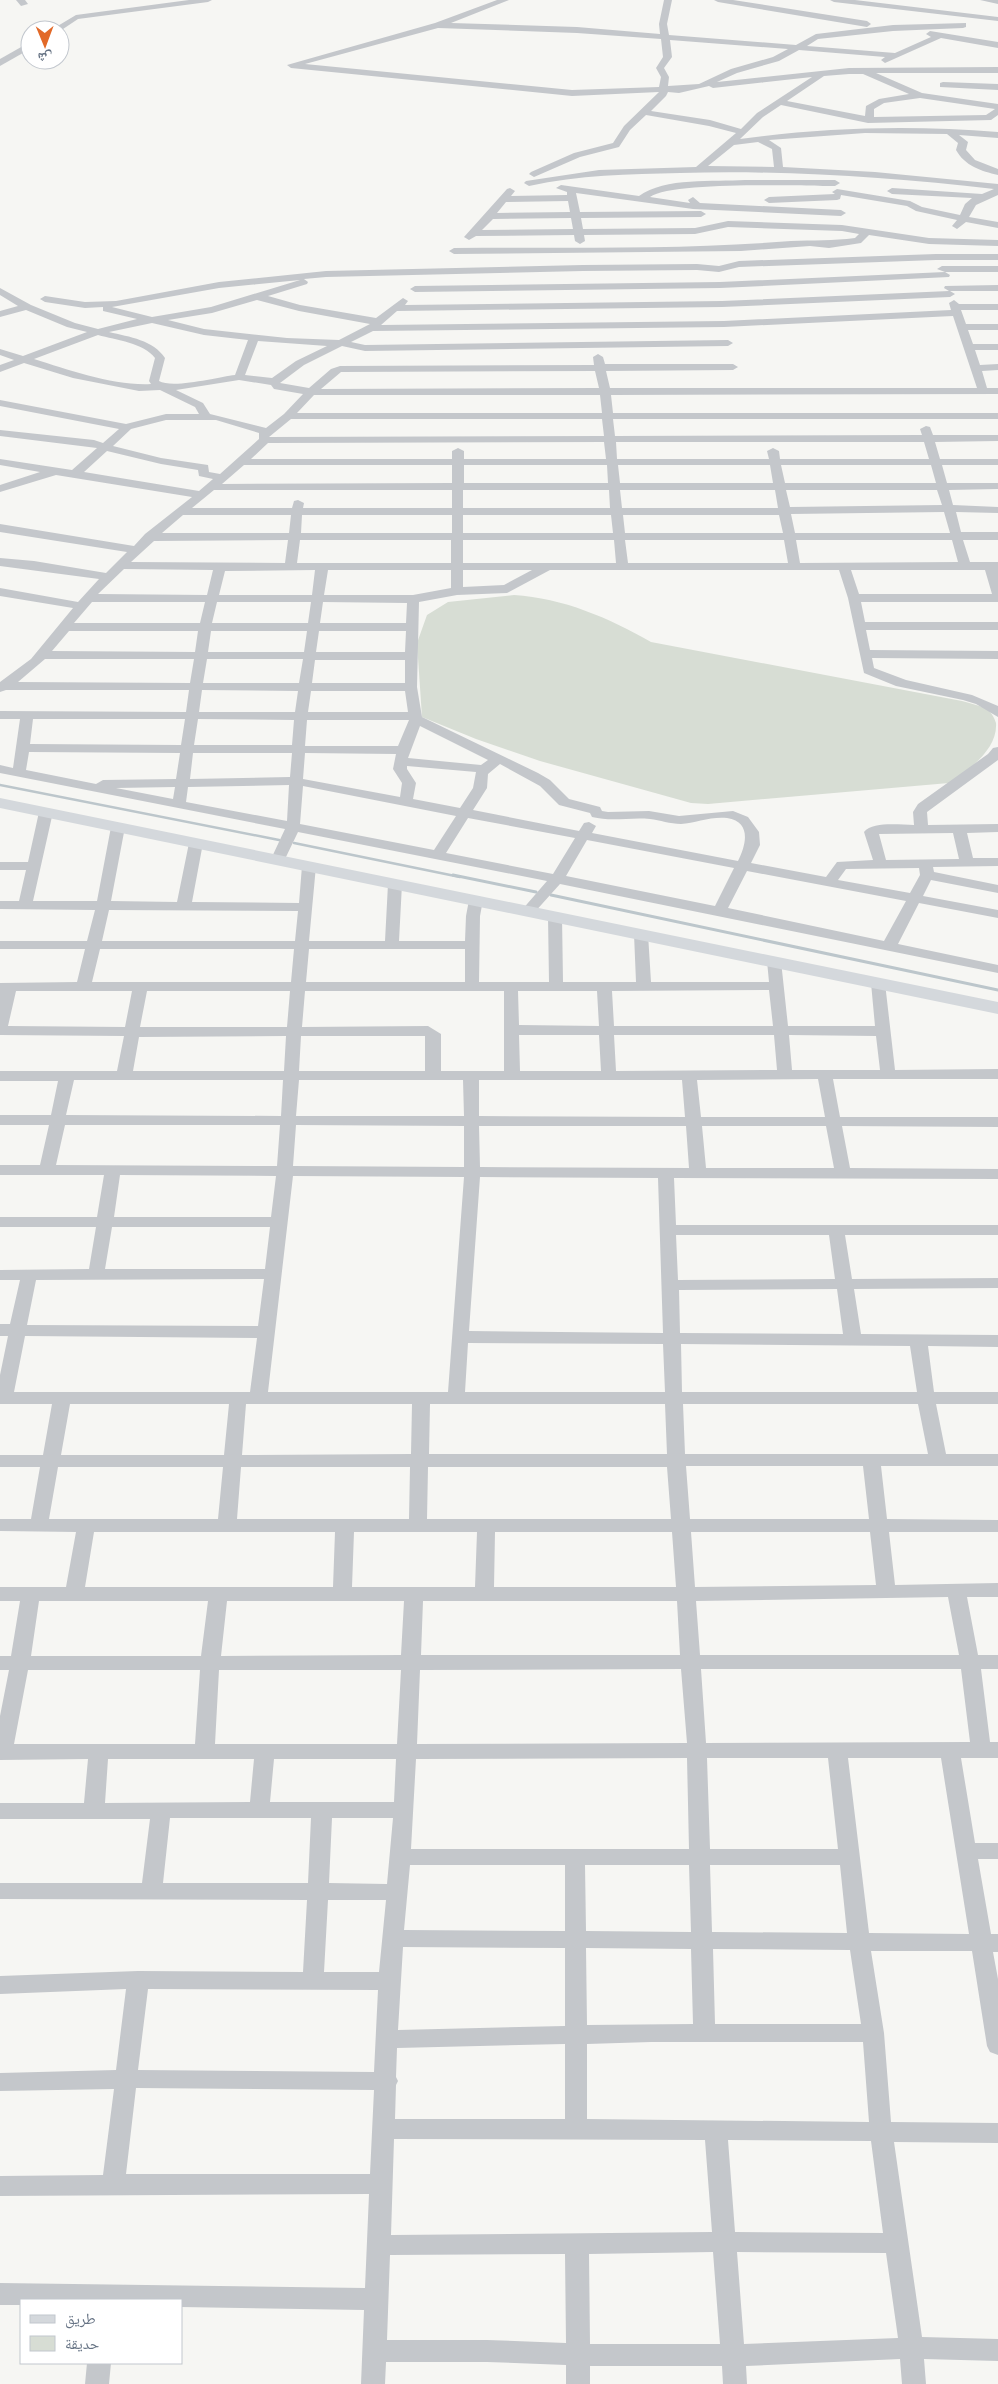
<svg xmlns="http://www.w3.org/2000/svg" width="998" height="2384" font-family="'Open Sans','Noto Naskh Arabic',sans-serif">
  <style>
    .green { fill: #d7ddd4 }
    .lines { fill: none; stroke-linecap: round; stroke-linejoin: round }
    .stream-far1 { stroke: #bcc6cb; stroke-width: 2.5 }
    .stream { stroke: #bcc6cb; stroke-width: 3 }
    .minor { fill: #c4c7cb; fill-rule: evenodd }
    .major { fill: #d4d8dc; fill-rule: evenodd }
  </style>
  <rect width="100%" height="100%" fill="#f6f6f3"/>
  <path class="green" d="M514,595C563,598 609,618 651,642L962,701C969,703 978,705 985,708C991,711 994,717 996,723C998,750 967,771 949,783L708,804L691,803L540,761L476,739L422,717L417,643L427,615L448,602Z"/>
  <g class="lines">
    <g class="stream-far1">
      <polyline points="0,785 279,840"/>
      <polyline points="294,843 460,877"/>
    </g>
    <g class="stream">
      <polyline points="453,875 536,892"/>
      <polyline points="551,895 998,990"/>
    </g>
    <g class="minor">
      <polygon points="16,0 25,0 28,4 21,6"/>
      <polygon points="189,0 212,0 208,2 78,19 60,31 51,30 76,15"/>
      <path d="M497,0H509L451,23L577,27L660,34L659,24L664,0H672L667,24L669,35L796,45L816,34L893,25L966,23V27L963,28L893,31L818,39L807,46L895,53L931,37L926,34L930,31L998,42V48L941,38L885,63L881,60L885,57L799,50L779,61L737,73L717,82L849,68L998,67V73H876L922,93L998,104V115L991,120L868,123L781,105L763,117L740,139C826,127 912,125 998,132V138L959,135L968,142L966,150L975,160L998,169V175C981,171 965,166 956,150L958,143L947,134L865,133L769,140L781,148L783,167L875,172L998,184V195L976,205L969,217L998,222V228L966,222L957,229L952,226L957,220L916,211L907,206L841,195L840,199L837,200L769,203L764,200L769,197L835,194L832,192L837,189L910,201L922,207L960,215L965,204L972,198L892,194L887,191L892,188L982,194L994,189C889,177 785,170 680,173C629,174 579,175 529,186L524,183L526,181L599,170L696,167L736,133L709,126L646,115L630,130L619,147L580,157L534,177L529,174L531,172L574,153L613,143L624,126L659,92L572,96L291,68L287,65L435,23ZM438,28L577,33L661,39L663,57L656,68L661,77L659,87L572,90L305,64ZM670,40L788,49L773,57L731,69L699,84L668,86L669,77L664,68L672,57ZM849,74H863L909,94L879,99L866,106L865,116L787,101L824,76ZM812,77L757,113L741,129L710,120L651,111L666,96L668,92L679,93L709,86L713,88ZM920,98L995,109L986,115L874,117V109L884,103ZM758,142L772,149L774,167L708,166L734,145Z"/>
      <polygon points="714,0 733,0 867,21 871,24 867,27 718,2"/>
      <polygon points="830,0 855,0 998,17 998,21 834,2"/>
      <polygon points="980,0 998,0 998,4"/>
      <polygon points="30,42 30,49 0,66 0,59"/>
      <polygon points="943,82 998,84 998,90 940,87 940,83"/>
      <path d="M745,180H835L840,183L835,186C801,186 672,181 650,197L690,203L688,200L693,197L700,203L841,210L846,213L841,216L693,209L576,193L580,212L701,211L706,214L701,217L581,218L583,229L695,228L728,221L842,225L929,238L998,240V246L929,244L869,235L861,243L829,248L810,246L741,251L454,254L449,251L454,248C566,247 679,250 791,241C813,240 833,241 855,238L859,234L842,231L728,227L695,234L584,235L585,241L580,244L575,241L574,235L476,236L469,240L464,237L507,189L510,188L515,191L511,196L567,195V192L556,188L561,185L639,196C665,177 714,182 745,180ZM568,201L570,212L497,213L506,202ZM571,218L573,229L482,230L493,219Z"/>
      <path d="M936,254H998V260H936L739,267L719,272L697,270L583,271L326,277L304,279L308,282L307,284L268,296L300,305L376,318L403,298L408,301L405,305L722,301L949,291L944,288L945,286L998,285V291H950L955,294L950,297L722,307L397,311L381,325L724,321L951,310L949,303L954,300L959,304H998V310H961L966,324H998V330H968L973,344H998V350H975L980,365L998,364V370L982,371L987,388H998V394L611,395L613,413H998V419H613L615,436L922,435L920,429L926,426L930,427L933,435H998V441L935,442L940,459H998V465H942L947,483H998V489L949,490L953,505L998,507V513L956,512L961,532H998V540H963L970,562H998V602H861L865,622H998V630H866L870,650L998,651V659L872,658L874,668L906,680L972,695L998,706V717L976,704L963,700L896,686L864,673L848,598L839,570H550L507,593L457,595L419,602L417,687L422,717L538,773L550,780L569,799L600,807L602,811L608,812L649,811L679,816L733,811L748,817L759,832L760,845L751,863L826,877L837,862L873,860L864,832C873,821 900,825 914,825L913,812L918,804L988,754L993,748L998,747V760L927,812L928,825L998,824V832L967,833L973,858H998V866L933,867L934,872L998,885V893L931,880L923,896L998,910V918L919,903L898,944L998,965V973L560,884L533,914L528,915L521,911L547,881L298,832L285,859L278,863L271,859L285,829L0,773V765L13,768L20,719H0V711L186,712L189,690H6L0,692V682L31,659L73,608L0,596V588L78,602L99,579L0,566V558L34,561L106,573L127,552L0,532V524L134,546L145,534L192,497L56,475L0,492V485L40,472L0,465V459L72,470L97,448L0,436V430L94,440L103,443L119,429L0,406V400L126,424L166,414H199L195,407L160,390L139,391L73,378L24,363L0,372V365L14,360L0,355V349L23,356L87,332L67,327L26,310L0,317V311L18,306L0,295V288L31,305L75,323L98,329L137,319L103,311V307L85,308L45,302L40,299L45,296L85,302L116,301L219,282L326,271L583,265L697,264L719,266L739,261ZM300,280L211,307L152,317L112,307L219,288ZM257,300L299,311L370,324L339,340L287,338L204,329L168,320L212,313ZM953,316L977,388H610L606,371L733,370L738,367L733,364H605L603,357L598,354L593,357L594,365L340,366L331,369L309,388L280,383L304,365L342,346L365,351L728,346L733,343L728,340L365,345L351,342L373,331L724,327ZM152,323L204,335L248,340L235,375C218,377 173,389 159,381L165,358C153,340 130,337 109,332ZM98,335C116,340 144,343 155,358L149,381L151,384C114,386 69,370 34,359ZM258,341L327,346L296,361L272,378L245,375ZM595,371L599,388L321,389L341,372ZM239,380L271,385L274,389L303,394L284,414L266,428L210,414L203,403L176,390ZM314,395H600L602,413H297ZM291,419H602L604,436L269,437ZM166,420H216L259,433V439L220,474L209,472L208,465L161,458L113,446L131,429ZM604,442L606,459H464V451L458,448L452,451V459H251L268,443ZM616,442H924L929,459H780L779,451L773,448L767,451L769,459H617ZM107,451L161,464L198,470L199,476L213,479L199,491L84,472ZM244,465H452V483L222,484ZM464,465H607L608,483H464ZM618,465H770L773,483H620ZM781,465H931L936,483H785ZM214,490H452V508H303L304,503L298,500L294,501L292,508H192ZM463,490H609L610,508H463ZM620,490H775L778,508H622ZM786,490H937L942,505L790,507ZM944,512L950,533H795L791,514ZM183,515H291L289,533H162ZM302,515H452V533H301ZM463,515H611L613,533H463ZM623,515H779L783,533H625ZM288,540L285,563L131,562L154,541ZM300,540H451V563H297ZM463,540H614L616,563H463ZM625,540H784L788,563H628ZM796,540H952L958,562L800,563ZM124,569L213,570L207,595L98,594ZM315,570L312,595H219L225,571ZM328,570H451V588L413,595H324ZM463,570H532L504,585L463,587ZM851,570H985L992,594H859ZM92,602H205L200,623H74ZM217,602H311L308,623H212ZM323,602L407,603L406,623H320ZM69,631H198L195,652L52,651ZM211,631H307L304,652H208ZM319,631H406L405,652H316ZM45,659H194L190,683L18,682ZM207,659H303L299,683H203ZM315,660H405V683H312ZM202,690L298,691L295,712H199ZM311,691H405L408,712H308ZM33,719H185L181,745L30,744ZM198,719L294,720L292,745H194ZM307,720H409L398,746H305ZM420,726L488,760L481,765L408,758ZM29,752L180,753L176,779L103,780L96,784L26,770ZM193,753H292L290,777L190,779ZM305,753L396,754L393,769L402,783L400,797L303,779ZM500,764L540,786L559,805L590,813L592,817C612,822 630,817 650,819C660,820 670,824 681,824C695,823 712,816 727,818C752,822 746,845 738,861L592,833L596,826L589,822L584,823L579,831L473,810L487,788L488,774ZM407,766L476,772L473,788L460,808L413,799L416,783L407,769ZM289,785L287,821L186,802L188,787ZM303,786L456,816L434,850L300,824ZM175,787L173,799L116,788ZM468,818L575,838L553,874L446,853ZM953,833L959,859L886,860L879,834ZM587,840L734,868L715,906L566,876ZM919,868L920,875L910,893L838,880L846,869ZM747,871L906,901L884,941L728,908Z"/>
      <polygon points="942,266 998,266 998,272 945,272 950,275 949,277 720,288 415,292 410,289 415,286 720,282 945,272 937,269"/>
      <path d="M46,808L53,812L33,901H97L111,827L118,823L125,827L111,901L177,902L189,843L196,839L203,843L192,902L299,903L302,866L304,863H314L316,866L309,941H385L388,884L395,880L402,884L399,941H465L466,916L469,900L476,896L481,897L483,900L480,916L479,982H549L548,916L555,912L562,916L563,982H636L634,934L641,930L648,934L651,982H769L767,961L774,957L781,961L788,1026H875L871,983L878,979L883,980L885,983L895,1070L998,1069V1079H833L840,1117H998V1127L842,1126L850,1168L998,1169V1179L674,1178L676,1225H998V1235H845L852,1279L998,1278V1288L854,1289L861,1334L998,1335V1347L928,1346L934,1392H998V1404H936L946,1454H998V1466H881L887,1519L998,1520V1532H889L895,1585L998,1583V1597H967L978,1655H998V1669H981L990,1742H998V1758H961L975,1843H998V1859H978L991,1934H998V1952H993L998,1979V2055L990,2052L987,2046L972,1951H871L884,2033L891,2122L998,2123V2143L894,2142L922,2337L998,2339V2361L924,2359L926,2384H902L900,2359L746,2366L747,2384H723L722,2366H590V2384H566V2365L487,2362H386L385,2384H361L364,2310L181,2307V2300H21V2305H0V2283L365,2288L369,2194L0,2196V2176L103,2175L114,2089L0,2091V2073L116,2070L126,1989L0,1994V1976L138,1971L303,1972L307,1900L0,1899V1883H142L150,1819H0V1803H84L88,1759L0,1760V1716L9,1670H0V1656H11L20,1601H0V1587H66L76,1532L0,1531V1519H31L40,1467H0V1455H43L52,1404H0V1375L8,1336H0V1324H10L20,1280H0V1270L89,1269L96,1227H0V1217H97L104,1175H0V1165H40L49,1125H0V1115H51L58,1081H0V1071H117L124,1036L0,1035V983L77,982L85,949H0V941H87L95,910L0,909V901H19L26,870H0V862H28L39,812ZM109,910L298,911L295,941H102ZM100,949H294L291,982H92ZM309,949H465V982H306ZM769,990L773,1026H614L612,991ZM16,991H132L125,1027L8,1026ZM147,991H290L287,1027H140ZM305,991H504V1071H441V1034L428,1026L302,1027ZM518,991H597L599,1026L519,1025ZM519,1035H599L601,1071H520ZM614,1035H774L777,1070L616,1071ZM789,1035L876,1036L880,1070H792ZM286,1036L284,1071H133L139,1037ZM301,1036H425V1071H299ZM818,1079L825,1117H701L697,1080ZM74,1080H283L281,1116L66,1115ZM299,1080H463L464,1116H296ZM479,1080H682L685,1117L479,1116ZM65,1125H280L277,1166L56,1165ZM296,1125L464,1126V1167L293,1166ZM479,1126H686L689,1168L480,1167ZM702,1126H826L834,1168H706ZM120,1175L276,1176L271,1217H114ZM293,1176L464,1177L448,1392H268ZM480,1177L658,1178L663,1333L469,1331ZM112,1227H270L265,1269H105ZM676,1235H829L835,1279L678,1280ZM264,1279L258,1326L27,1325L36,1280ZM837,1289L843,1334L680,1333L679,1290ZM25,1336L257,1338L250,1392H14ZM468,1343L663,1344L665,1392H465ZM681,1344L910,1346L917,1392H682ZM70,1404H229L224,1455H61ZM246,1404H412L411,1454L242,1455ZM430,1404H665L667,1454H429ZM683,1404H918L928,1454H685ZM686,1466H863L869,1519H690ZM58,1467H223L218,1519H49ZM241,1467H410L409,1519H237ZM428,1467H667L671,1519H427ZM94,1532H335L333,1587H85ZM354,1532H477L475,1587H352ZM495,1532H672L676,1587H494ZM691,1532H870L876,1585L695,1587ZM948,1597L959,1655H700L696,1601ZM39,1601H208L201,1656H31ZM227,1601H404L401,1655L221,1656ZM423,1601H677L680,1655H421ZM681,1669L687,1743L417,1744L420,1670ZM701,1669H961L970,1742L706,1743ZM28,1670H200L195,1744H14ZM219,1670H401L397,1744H215ZM687,1758L689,1849H411L416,1759ZM707,1758H828L838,1849H710ZM848,1758H941L969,1934L869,1933ZM108,1759H254L250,1802L105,1803ZM274,1759H396L394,1802H270ZM170,1818H311L308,1883H163ZM332,1818H393L387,1884L329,1883ZM410,1865H565V1931L404,1930ZM585,1865H689L691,1932L586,1931ZM710,1865H840L847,1933L712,1932ZM328,1900H386L379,1972H324ZM403,1947L565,1948V2026L398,2030ZM586,1948L691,1949L693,2024L587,2025ZM713,1949L850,1950L861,2024H715ZM148,1989L378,1990L374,2072L138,2070ZM651,2042H863L869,2122L587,2119V2044ZM565,2044V2119H395L396,2085L398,2081L396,2077L397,2048ZM136,2088L374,2090L370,2174H126ZM394,2139L705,2140L712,2232L391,2235ZM728,2140L871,2141L883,2233L735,2232ZM713,2252L720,2344H590L589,2254ZM737,2252L886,2253L898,2338L744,2344ZM565,2254L566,2343L487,2340H387L390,2255Z"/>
      <polygon points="87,2363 111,2363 109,2384 85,2384"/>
    </g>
    <polygon class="major" points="0,798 998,1002 998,1014 0,808"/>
  </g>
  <rect x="20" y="2299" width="162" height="65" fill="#ffffff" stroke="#c2c7ce"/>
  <rect x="30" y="2315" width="25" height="8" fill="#d4d8dc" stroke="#c2c7ce"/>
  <text x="65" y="2324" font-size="15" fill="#667384">طريق</text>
  <rect x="30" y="2336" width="25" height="15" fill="#d7ddd4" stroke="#c2c7ce"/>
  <text x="65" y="2349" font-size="15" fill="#667384">حديقة</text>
  <g transform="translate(45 45) rotate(179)"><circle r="24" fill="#ffffff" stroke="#c2c7ce"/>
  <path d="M0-4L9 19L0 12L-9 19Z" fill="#e26928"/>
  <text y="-8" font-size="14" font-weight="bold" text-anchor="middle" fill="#667384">ش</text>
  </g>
</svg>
